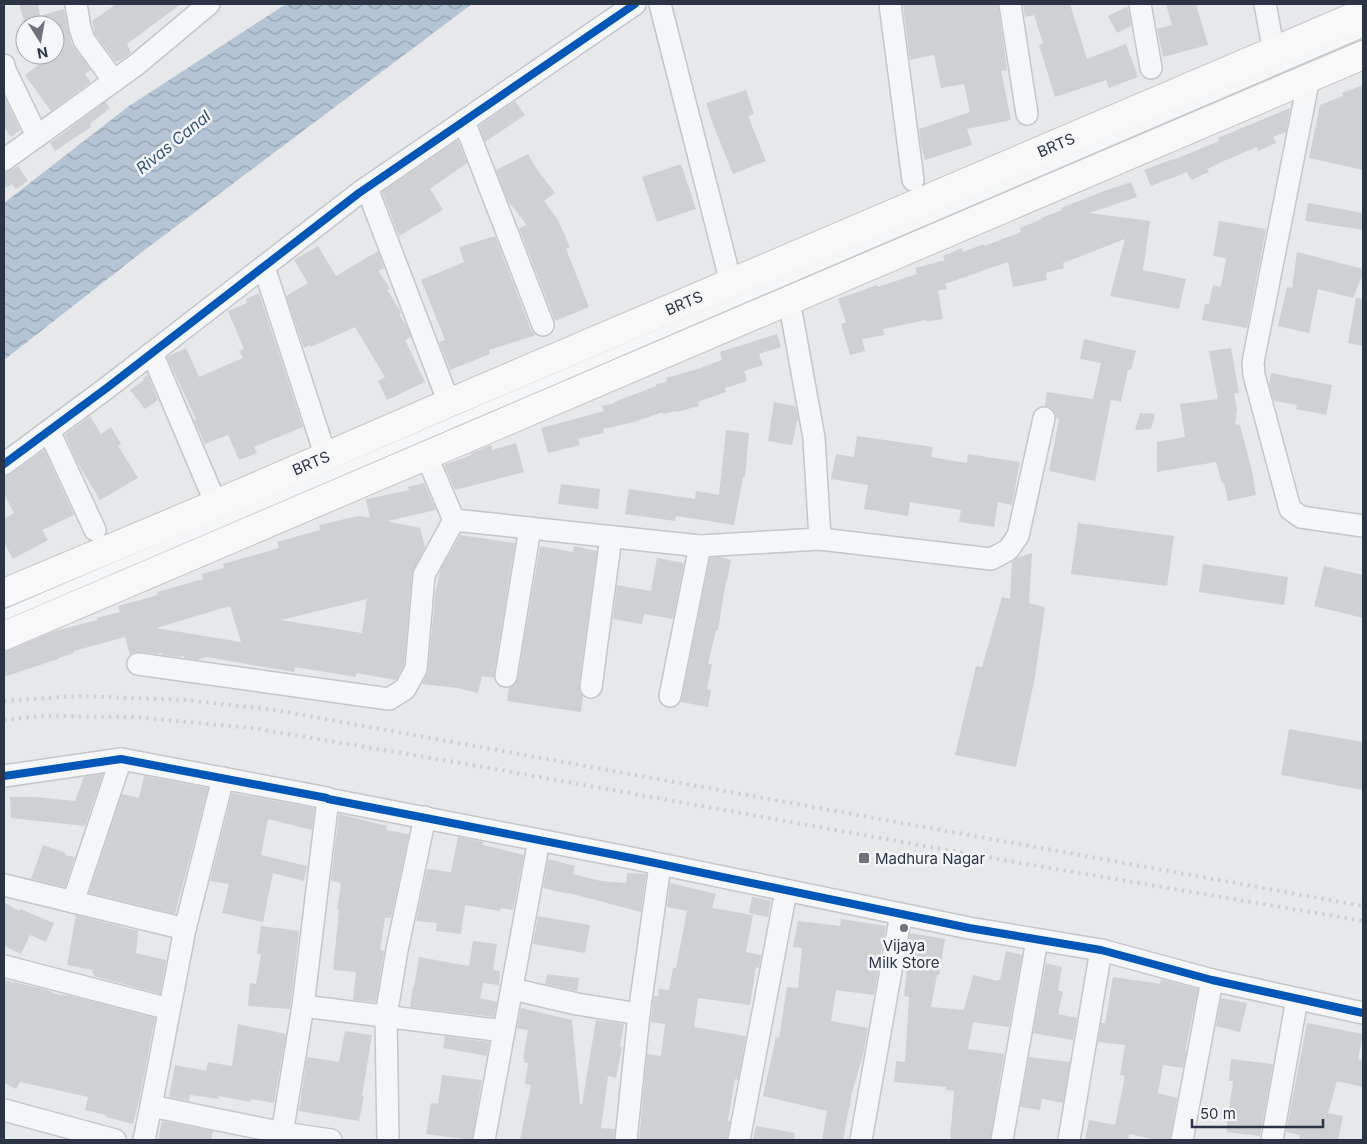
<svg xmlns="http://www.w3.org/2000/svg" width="1367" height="1144" font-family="Inter,sans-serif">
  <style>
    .water { fill: url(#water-waves) }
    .building { fill: #ced0d3; fill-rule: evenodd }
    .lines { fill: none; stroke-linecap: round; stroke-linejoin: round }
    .service-casing { stroke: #c4c6c8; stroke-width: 12 }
    .minor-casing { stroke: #c4c6c8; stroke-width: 24 }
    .primary-casing { stroke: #c2c5c8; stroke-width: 30 }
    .service { stroke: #f5f6f7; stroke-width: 10 }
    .minor { stroke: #f5f6f7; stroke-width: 21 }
    .primary { stroke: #f8f8f8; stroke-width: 28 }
    .rail { stroke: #cecfd2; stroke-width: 4; stroke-dasharray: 2.5 5; stroke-linecap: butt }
    .cycleway-casing { stroke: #f4f6f9; stroke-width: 11 }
    .cycleway { stroke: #0057b8; stroke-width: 8 }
    .poi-dot { fill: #6c737f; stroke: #f4f6f9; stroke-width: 2 }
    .labels { text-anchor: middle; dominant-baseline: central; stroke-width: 5; stroke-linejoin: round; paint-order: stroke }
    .street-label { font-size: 15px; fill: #2b3445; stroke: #f4f6f9 }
    .poi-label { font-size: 15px; fill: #2b3445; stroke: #f4f6f9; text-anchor: start }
    .water-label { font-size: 16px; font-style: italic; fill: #34527a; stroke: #f4f6f9 }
  </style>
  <defs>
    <pattern id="water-waves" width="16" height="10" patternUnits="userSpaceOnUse" patternTransform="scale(1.25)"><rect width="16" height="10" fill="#b4c4d5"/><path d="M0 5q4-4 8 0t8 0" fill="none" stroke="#93a0af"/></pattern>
  </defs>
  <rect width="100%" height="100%" fill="#e6e8ea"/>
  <polygon class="water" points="286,4 472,4 142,252 4,360 4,203 129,106"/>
  <g class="building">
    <polygon points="19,4 38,4 40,16 64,9 68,30 72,44 91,70 85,74 91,82 51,111 25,75 52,55 55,55 55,25 22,25 22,21 24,20"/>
    <polygon points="116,4 181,4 127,44 131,53 123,59 116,62 95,34 92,21"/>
    <polygon points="903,4 998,4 1007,70 1001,71 1011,120 967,129 972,145 925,160 921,146 919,129 970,112 964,84 941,88 934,55 910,60"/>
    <polygon points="1023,4 1070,4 1087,59 1126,44 1138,77 1109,88 1106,80 1055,97 1039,45 1043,43 1034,15 1025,17"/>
    <polygon points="1166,4 1196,4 1208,45 1163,57 1157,29 1172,25"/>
    <polygon points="1127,7 1129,11 1131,26 1117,33 1108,16"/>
    <polygon points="1363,85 1363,170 1309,158 1320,105 1343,96 1342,93"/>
    <polygon points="746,90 754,114 748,116 766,161 733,174 714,127 706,103"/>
    <polygon points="4,97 20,130 11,137 4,127"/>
    <polygon points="515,101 525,115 485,142 479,126"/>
    <polygon points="105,102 110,108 90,124 91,127 55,151 50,143"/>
    <polygon points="1290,108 1286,132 1273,137 1276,143 1258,151 1257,147 1226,160 1207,169 1209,172 1191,180 1187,172 1151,186 1144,170 1173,159 1173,160 1219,141 1218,138"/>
    <polygon points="458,140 467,163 430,189 443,210 399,236 382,192"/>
    <polygon points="528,154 536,168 555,193 544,201 558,220 570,247 566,249 589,307 555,321 519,228 527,225 508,201 496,170"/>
    <polygon points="681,164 696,209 657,222 642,177"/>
    <polygon points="18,166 28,181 16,189 12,184 4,189 4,172 11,170"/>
    <polygon points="1131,182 1137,197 1089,213 1150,221 1143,270 1186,279 1179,309 1110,296 1125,239 1063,263 1064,268 1046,273 1047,280 1013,287 1008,262 945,284 947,289 938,291 943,319 927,322 926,320 883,329 884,335 862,339 865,351 850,355 841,324 846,322 838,299 877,285 878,287 917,274 915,268 945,260 943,256 962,248 963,252 984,244 984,246 1021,232 1020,228 1042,219 1041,218 1062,210 1061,208 1104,191"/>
    <polygon points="1308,203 1363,213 1363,230 1305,221"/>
    <polygon points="1219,221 1266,229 1247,328 1202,320 1205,304 1209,304 1213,285 1221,287 1226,258 1213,256"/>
    <polygon points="495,236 531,330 536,335 489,350 490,354 450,370 439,342 445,340 421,280 464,262 459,247"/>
    <polygon points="318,246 336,276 378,251 384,268 378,271 390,288 387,290 401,312 401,313 399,314 407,327 411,337 405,340 425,382 387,400 378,381 385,377 355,327 311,347 310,345 304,348 286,296 308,283 294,260"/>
    <polygon points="1297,252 1363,269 1363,274 1353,298 1318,289 1309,333 1278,326 1287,287 1292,288"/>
    <polygon points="259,293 303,427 254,447 257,453 239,460 228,435 205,444 194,420 196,419 167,357 186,348 199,377 243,358 239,351 244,349 228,311 247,303 246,299"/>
    <polygon points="1356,298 1363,299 1363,346 1348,343"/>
    <polygon points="777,334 781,347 759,354 763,365 744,371 747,381 725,388 726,392 698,402 699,406 676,412 675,411 663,414 663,412 634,422 603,429 604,433 578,439 580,445 548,453 541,428 604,411 602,406 615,403 614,402 656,386 656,384 667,382 666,378 701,368 722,360 720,352"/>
    <polygon points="1084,339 1136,351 1131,370 1128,370 1121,402 1111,400 1095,481 1049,471 1059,419 1056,418 1056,414 1052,408 1045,406 1047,392 1093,399 1101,363 1080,359"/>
    <polygon points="1231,348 1239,393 1234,394 1237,410 1235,424 1240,425 1252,471 1256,495 1228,501 1224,483 1222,484 1216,462 1157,472 1157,442 1185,437 1180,404 1218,399 1209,351"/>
    <polygon points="1271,373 1332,385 1326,415 1296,409 1297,405 1274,401 1269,384"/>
    <polygon points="148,375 158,400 145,409 130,390 144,380 143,378"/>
    <polygon points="774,402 795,406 798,417 792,445 768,441"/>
    <polygon points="1140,413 1155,414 1151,429 1135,430"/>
    <polygon points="90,416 101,434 111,427 121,444 118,446 138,478 100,500 77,462 65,435"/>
    <polygon points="726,430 749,433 745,477 743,477 734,525 676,516 675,521 625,514 629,489 695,499 696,491 719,495"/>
    <polygon points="857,436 933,447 931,457 967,463 968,454 1020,462 1012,505 998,502 994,527 959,522 961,510 910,502 908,516 864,509 868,485 831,479 836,454 854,457"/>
    <polygon points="516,443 524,472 455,490 444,465 471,455 470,454 491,445 492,450"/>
    <polygon points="44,450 74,515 42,530 48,540 13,559 4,543 4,519 14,513 4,494 4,476 11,474"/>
    <path d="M424,483L436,510L387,521L420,528L425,547L412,574L404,665L396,680L356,673V677L295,667L294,672L206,657L197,660L184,658V656L179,657L162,655L161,653L158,654L140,652H134L130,655L125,637L74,651V653L58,658V659L4,677V651L10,650L55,631L97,620V618L120,612L118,606L158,595L157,592L203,579L202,574L224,568L223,564L279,548L277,542L320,530L319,525L358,516L370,518L366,499L409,490L408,487ZM367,599L362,633L281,620ZM230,606L241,642L156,628Z"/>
    <polygon points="561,484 600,489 598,509 558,504"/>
    <polygon points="1078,523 1174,536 1167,586 1071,574"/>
    <polygon points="460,535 515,543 494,674 494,678 482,676 478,693 457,688 422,684 428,670 436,587 436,590 440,571"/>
    <polygon points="540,546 573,552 574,546 597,551 579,685 579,691 583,697 581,712 507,701 509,688 515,684 518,678"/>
    <polygon points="1032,553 1029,603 1045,607 1035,677 1016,767 955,755 976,666 982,667 1002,597 1010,599 1012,562 1017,558"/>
    <polygon points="720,557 731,560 727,581 726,581 718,630 716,630 708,664 712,664 707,689 711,690 708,707 681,702 710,558"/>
    <polygon points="657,558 684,563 673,619 644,614 642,624 613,619 617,585 651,591"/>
    <polygon points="1203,564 1288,577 1284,605 1199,592"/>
    <polygon points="1324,566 1363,575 1363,618 1314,606"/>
    <polygon points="1289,729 1363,742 1363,790 1281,775"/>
    <polygon points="103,774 85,826 11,818 10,797 35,797 75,801 84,777"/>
    <polygon points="144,776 208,788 175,914 89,893 122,794 139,798"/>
    <polygon points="232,793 314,808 312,830 268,819 261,855 307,866 304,881 273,873 263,922 222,913 229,884 210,881"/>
    <polygon points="339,814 387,826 386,830 409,834 391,918 385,918 380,950 384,951 376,1002 353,1000 356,972 333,970 339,910 337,910 341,883 331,881"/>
    <polygon points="458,837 483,842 483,845 524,855 513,910 501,908 500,911 465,905 461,934 436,931 437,923 416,921 427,869 451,872"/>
    <polygon points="43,845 66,853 65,855 75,857 65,887 31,879"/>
    <polygon points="548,859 575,866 573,874 601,881 626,883 627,873 646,874 641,912 569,893 569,894 543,888"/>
    <polygon points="670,883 716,894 712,908 753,915 746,952 761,955 759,968 756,967 750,1005 698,998 694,1027 746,1036 738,1080 735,1079 728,1121 730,1121 727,1140 639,1140 647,1054 661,1056 665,1024 651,1022 654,996 658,996 659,989 669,990 673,968 676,968 687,911 667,907"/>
    <polygon points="752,897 771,901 768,917 749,913"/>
    <polygon points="4,902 19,911 20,909 54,923 46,942 30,935 21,954 4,946"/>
    <polygon points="76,915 138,931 136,953 166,960 160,994 94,976 94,974 92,973 93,970 67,965"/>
    <polygon points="538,916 590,925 585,953 533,944"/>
    <polygon points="841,919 886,926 874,995 836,990 831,1021 868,1028 863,1055 851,1096 850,1107 849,1107 843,1140 822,1140 827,1111 763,1096 776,1037 779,1038 787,987 798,988 802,948 793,947 798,921 840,926"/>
    <polygon points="261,926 299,931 290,1009 248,1006 250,983 256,984 261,954 257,954"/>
    <polygon points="910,933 945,939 939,975 937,975 931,1007 964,1010 973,975 998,981 998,980 1000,980 1006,951 1022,955 1009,1027 973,1022 968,1049 1004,1054 990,1140 950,1140 954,1091 946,1090 946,1087 894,1082 896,1061 905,1062 909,997 904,996 907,967 904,966"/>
    <polygon points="473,941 497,944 493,970 500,971 499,985 483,983 480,998 497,1002 494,1017 410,1007 413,986 414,987 419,957 469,966"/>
    <polygon points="1046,963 1062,967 1058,990 1063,992 1058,1014 1077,1018 1073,1040 1033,1033"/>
    <polygon points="547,974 579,978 577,991 545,984"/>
    <polygon points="1113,977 1160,984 1161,979 1198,989 1185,1051 1186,1052 1183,1068 1163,1065 1158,1093 1177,1098 1170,1140 1157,1140 1129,1134 1128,1140 1085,1140 1089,1120 1115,1125 1125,1076 1120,1075 1125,1045 1098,1042 1101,1023 1105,1023"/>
    <polygon points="4,979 13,983 14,982 47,990 55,994 71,996 155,1018 140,1096 133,1124 106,1117 106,1115 85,1110 88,1097 20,1082 16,1089 4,1083"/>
    <polygon points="1221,998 1247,1003 1240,1032 1216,1026"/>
    <polygon points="521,1008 572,1020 580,1104 582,1104 596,1020 624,1024 620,1047 622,1047 616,1078 608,1076 601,1128 615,1129 614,1140 520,1140 531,1085 525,1084 528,1063 524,1062 525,1060 523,1059 528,1030 517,1028"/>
    <polygon points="1307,1023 1363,1034 1358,1059 1363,1060 1363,1087 1337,1081 1328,1113 1343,1116 1338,1140 1299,1140 1300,1135 1286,1132"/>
    <polygon points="238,1024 286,1034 274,1103 251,1099 251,1102 219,1096 219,1099 190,1095 189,1101 169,1097 175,1065 206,1071 208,1062 232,1066"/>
    <polygon points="345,1031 372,1035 362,1096 364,1096 359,1121 299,1111 307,1057 339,1062"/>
    <polygon points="445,1036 489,1042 487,1056 443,1048"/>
    <polygon points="1029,1057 1070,1062 1063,1103 1042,1099 1040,1110 1020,1107"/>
    <polygon points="1231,1059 1273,1064 1260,1136 1226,1132 1233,1081 1229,1081"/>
    <polygon points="442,1075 482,1080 472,1140 426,1134 431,1103 438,1104"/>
    <polygon points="162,1121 213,1131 211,1140 158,1140"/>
    <polygon points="756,1126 795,1133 794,1140 753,1140"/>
  </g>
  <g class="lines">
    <defs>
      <polyline id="service" points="4,615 118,566 1363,32"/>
      <g id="minor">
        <polyline points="76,4 80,28 84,40 114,81"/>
        <polyline points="660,4 731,283"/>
        <polyline points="890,4 913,180"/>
        <polyline points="1010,4 1027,114"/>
        <polyline points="1140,4 1151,68"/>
        <polyline points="1265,4 1274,52"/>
        <polyline points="4,65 5,70 37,136"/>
        <polyline points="1309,78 1255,352 1253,363 1254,375 1290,509 1301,517 1363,526"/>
        <polyline points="464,121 543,325"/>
        <polyline points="4,160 136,65 209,4"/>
        <polyline points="367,188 449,403"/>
        <polyline points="264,267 326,457"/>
        <polyline points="789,300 814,438 820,539"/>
        <polyline points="152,353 216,504"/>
        <polyline points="49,431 95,530"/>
        <polyline points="426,455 454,520 700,546 820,539 991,559 1008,550 1018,536 1044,418"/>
        <polyline points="4,464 108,387 359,193 635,4"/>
        <polyline points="138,664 389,699 405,689 416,669 424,575 454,520"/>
        <polyline points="506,676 530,528"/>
        <polyline points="591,687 611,537"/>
        <polyline points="670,696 700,546"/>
        <polyline points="4,776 121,759 327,798 328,799 631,858 969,928 1101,950 1212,980 1363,1013"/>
        <polyline points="4,885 185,929"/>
        <polyline points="73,902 121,759"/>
        <polyline points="4,966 169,1009"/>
        <polyline points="512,989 577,1004 639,1014"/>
        <polyline points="303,1006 504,1031"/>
        <polyline points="151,1106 185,929 223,778"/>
        <polyline points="4,1110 115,1140"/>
        <polyline points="144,1140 151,1106 283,1133 331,1140"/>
        <polyline points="281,1140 303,1006 328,799"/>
        <polyline points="388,1140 386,1016 397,950 425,817"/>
        <polyline points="484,1140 539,840"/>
        <polyline points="626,1140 639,1014 660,865"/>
        <polyline points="739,1140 786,891"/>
        <polyline points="861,1140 901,914"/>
        <polyline points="1002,1140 1037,940"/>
        <polyline points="1069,1140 1101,950"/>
        <polyline points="1182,1140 1212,980"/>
        <polyline points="1272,1140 1297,999"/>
      </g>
      <g id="primary">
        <polyline points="4,593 216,504 449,403 1363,13"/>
        <polyline points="4,636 1363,55"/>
      </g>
    </defs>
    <use href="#service" class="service-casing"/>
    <use href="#minor" class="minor-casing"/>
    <use href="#primary" class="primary-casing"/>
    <use href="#service" class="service"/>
    <use href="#minor" class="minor"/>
    <use href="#primary" class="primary"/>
    <g class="rail">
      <polyline points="4,701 77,696 186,700 275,710 1363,906"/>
      <polyline points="4,720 42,716 134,717 252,728 461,763 1003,860 1363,921"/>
    </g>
    <defs>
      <g id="cycleway">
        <polyline points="4,464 108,387 359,193 635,4"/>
        <polyline points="4,776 121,759 327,798 328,799 631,858 969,928 1101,950 1212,980 1363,1013"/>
      </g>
    </defs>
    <use href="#cycleway" class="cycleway-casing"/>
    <use href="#cycleway" class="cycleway"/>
  </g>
  <g class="poi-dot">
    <rect x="858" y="852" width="12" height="12" rx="2.5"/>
    <circle cx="904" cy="928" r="5"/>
  </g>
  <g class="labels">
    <g class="street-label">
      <text transform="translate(1056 145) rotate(-23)">BRTS</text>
      <text transform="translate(684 303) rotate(-23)">BRTS</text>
      <text transform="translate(311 463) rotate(-23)">BRTS</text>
    </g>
    <g class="poi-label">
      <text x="875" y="858">Madhura Nagar</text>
      <text x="904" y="945" text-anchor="middle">Vijaya<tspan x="904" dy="17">Milk Store</tspan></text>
    </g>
    <g class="water-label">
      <text transform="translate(173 142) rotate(-39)">Rivas Canal</text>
    </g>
  </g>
  <rect width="1367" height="1144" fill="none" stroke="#2b3445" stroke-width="10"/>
  <g transform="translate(40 40) rotate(169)"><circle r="24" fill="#f4f6f9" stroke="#a4a8b1"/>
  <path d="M0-4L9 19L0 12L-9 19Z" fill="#6c737f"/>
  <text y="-8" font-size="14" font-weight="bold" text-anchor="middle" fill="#2b3445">N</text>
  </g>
  <path d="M1192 1119v8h131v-8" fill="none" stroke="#2b3445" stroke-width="2.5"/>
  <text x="1200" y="1119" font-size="15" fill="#2b3445" stroke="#f4f6f9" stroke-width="4" paint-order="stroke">50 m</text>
</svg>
